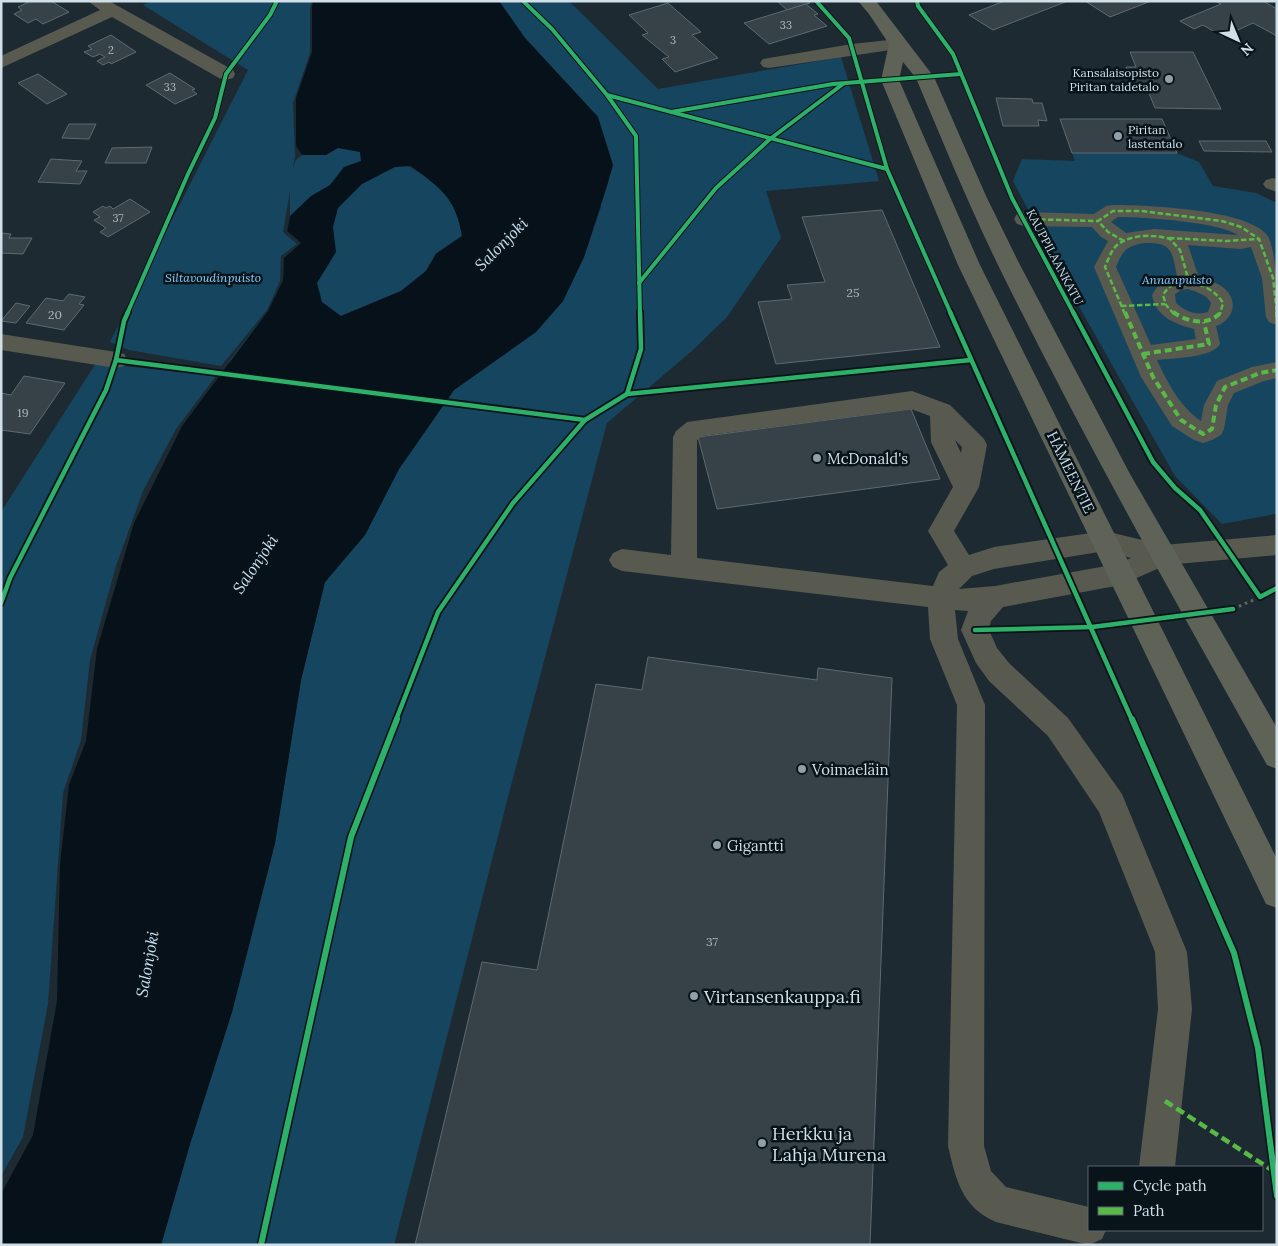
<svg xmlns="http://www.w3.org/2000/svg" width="1278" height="1246" font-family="Lora,serif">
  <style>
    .green { fill: #164560 }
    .water { fill: #061119; fill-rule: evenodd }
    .building { fill: #374148; stroke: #5e6970 }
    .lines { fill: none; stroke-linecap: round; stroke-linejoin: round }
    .path { stroke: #636763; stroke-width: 3; stroke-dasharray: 2.5 4; stroke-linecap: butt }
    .minor { fill: #585a50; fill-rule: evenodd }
    .major { fill: #5f6357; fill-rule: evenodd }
    .quiet-far2 { stroke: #58b947; stroke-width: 2.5; stroke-dasharray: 5.5 2.5; stroke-linecap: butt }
    .quiet-far1 { stroke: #58b947; stroke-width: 4; stroke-dasharray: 7 4; stroke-linecap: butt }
    .quiet { stroke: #58b947; stroke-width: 4.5; stroke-dasharray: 9 4.5; stroke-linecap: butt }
    .cycleway-far2-casing { stroke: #09131a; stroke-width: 6 }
    .cycleway-far1-casing { stroke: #09131a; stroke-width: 8 }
    .cycleway-casing { stroke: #09131a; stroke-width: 9 }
    .cycleway-far2 { stroke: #2db169; stroke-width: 4 }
    .cycleway-far1 { stroke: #2db169; stroke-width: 4.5 }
    .cycleway { stroke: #2db169; stroke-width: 6 }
    .poi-dot { fill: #91a0a8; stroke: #09131a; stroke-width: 2 }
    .labels { text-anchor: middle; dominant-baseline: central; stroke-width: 5; stroke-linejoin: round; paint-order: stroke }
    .far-number-label { font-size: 11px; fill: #aab8c0 }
    .far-poi-label { font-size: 12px; fill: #d0dfe8; stroke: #09131a; text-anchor: end }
    .far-street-label { font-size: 12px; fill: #d0dfe8; stroke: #09131a }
    .far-park-label { font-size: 12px; font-style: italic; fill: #8ccffb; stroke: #09131a }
    .number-label { font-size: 12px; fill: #aab8c0 }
    .poi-label { font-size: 15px; fill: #d0dfe8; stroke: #09131a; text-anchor: start }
    .street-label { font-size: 15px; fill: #d0dfe8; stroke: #09131a }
    .water-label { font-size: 16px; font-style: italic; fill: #c9deed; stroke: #09131a }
    .near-poi-label { font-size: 18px; fill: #d0dfe8; stroke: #09131a; text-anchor: start }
  </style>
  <rect width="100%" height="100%" fill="#1d2a32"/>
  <g class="green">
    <path d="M151,1H312L310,8V53L293,103L295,156L293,168L296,160L302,155L296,146V119C339,137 416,160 446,194C455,204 460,223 462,236L436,253L426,271L401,291L228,363L268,311L283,280L284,258L301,243L287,231L290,216V191L283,232L297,244L281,256L280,281L267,310L221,366L129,350L110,342L248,70L143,5Z"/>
    <polygon points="499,1 569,1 658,89 841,57 879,181 766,191 781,238 727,317 693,350 607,423 508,797 394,1245 161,1245 190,1144 232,1012 275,843 301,680 325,582 365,535 399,469 454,390 536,332 563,301 584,257 601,207 598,117 525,38"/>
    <polygon points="1072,153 1177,153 1199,162 1213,186 1256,193 1277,203 1276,514 1222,524 1175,476 1077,303 1013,181 1022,159 1075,161"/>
    <polygon points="96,363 216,376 176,429 143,491 116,566 90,660 81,740 63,793 48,1004 23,1137 1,1176 1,512"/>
  </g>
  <path class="water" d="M313,1H499L525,38L598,117L613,165L607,186L584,257L563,301L536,332L454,390L399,469L365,535L325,582L301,680L275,843L232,1012L190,1144L161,1245H1V1194L33,1135L57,1001L60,864L69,785L86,741L97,649L134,523L182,426L268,311L283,280L284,258L301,243L287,231L290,216L311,196L330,185L344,167L361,161L360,152L338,148L326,155H302L296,146V98L312,52V7ZM411,166C440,188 456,198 462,236L436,254L426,271L401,291L341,316L322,302L317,283L336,252L333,227L338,208L362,184L395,167Z"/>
  <g class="building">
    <polygon points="31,1 51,1 69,12 43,24 36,19 28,23 14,14 22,10 18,7"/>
    <polygon points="777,1 808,1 810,3 787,10"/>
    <polygon points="1004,1 1068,1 993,30 969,15"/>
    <polygon points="1085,1 1151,1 1110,17"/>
    <polygon points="1220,1 1263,1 1277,9 1277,36 1253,23 1223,37 1203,25 1194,29 1180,21 1221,4 1217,2"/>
    <polygon points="668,3 701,32 692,35 718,58 675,72 662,59 669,57 642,35 648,33 629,15"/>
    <polygon points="806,4 818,14 814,15 827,26 769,44 744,23"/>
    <polygon points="111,35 136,52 111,64 109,62 103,65 97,61 105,57 100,54 93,57 84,52 92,49 88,46"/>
    <polygon points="1130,52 1193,52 1221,109 1155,108 1148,91 1136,91 1126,67 1136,67"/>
    <polygon points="170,73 195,89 192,90 197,94 175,104 146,85"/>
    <polygon points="38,74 67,94 47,104 18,83"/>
    <polygon points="996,98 1032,99 1033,103 1042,103 1047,121 1038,120 1039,126 1003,126"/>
    <polygon points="1060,119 1162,119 1177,153 1072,153"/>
    <polygon points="69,124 96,124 89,139 62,138"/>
    <polygon points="1199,141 1266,141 1272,152 1204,151"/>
    <polygon points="152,147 146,163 105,163 112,148"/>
    <polygon points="51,159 82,161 76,171 87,171 80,184 38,182"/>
    <polygon points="130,199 150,212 108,237 100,232 106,228 94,220 100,217 93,212 103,206 106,208 110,206 113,209"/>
    <polygon points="882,210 940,347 776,364 758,302 792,299 787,285 825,282 802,217"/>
    <polygon points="1,233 11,234 9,238 32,238 23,254 1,253"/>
    <polygon points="69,294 85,297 79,304 84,305 64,330 26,323 46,298 63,301"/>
    <polygon points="16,303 30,306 16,323 1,321"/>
    <polygon points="24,376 65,383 30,434 1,430 1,393 11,395"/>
    <polygon points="911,409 940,479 717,509 698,437"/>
    <polygon points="648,657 817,680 818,668 892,678 870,1245 415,1245 482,962 537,970 596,684 642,690"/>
  </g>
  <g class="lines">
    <polyline class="path" points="1233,609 1260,597"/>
    <g class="minor">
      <polygon points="88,1 109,1 233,70 235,74 233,78 226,80 219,78 112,17 1,68 1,56 100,10"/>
      <polygon points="898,39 904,40 907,44 904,48 769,68 763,67 760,63 763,59 769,58 852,44"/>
      <polygon points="1273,178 1277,179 1277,192 1266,188 1263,184 1266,180"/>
      <path d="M1113,205C1144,205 1254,209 1269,238C1278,263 1277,297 1277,325L1269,322L1266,317L1262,278L1251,247L1241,249L1188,245L1199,278C1208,280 1217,282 1225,289C1239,302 1233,320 1216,326L1220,344C1212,358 1173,358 1157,360C1167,382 1181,408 1201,421L1204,405L1217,381L1252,367L1277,362V378L1264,381L1234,393L1228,405L1224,429L1221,435L1212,440L1203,443L1194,440L1172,426L1141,377L1094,267L1108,241L1101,237L1092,227L1024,226L1017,224L1014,219L1017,214L1024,212L1094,214L1106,206ZM1118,217C1143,217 1219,222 1238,235L1154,229L1126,233L1111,222ZM1145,243C1173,242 1172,252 1177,276C1164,280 1159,283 1152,295C1156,317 1175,324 1194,329L1196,339L1151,345L1116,267C1123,250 1126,246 1145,243ZM1188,289C1197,292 1207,295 1211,303L1208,312C1196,316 1185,311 1176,303L1175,294L1181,290Z"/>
      <polygon points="1,334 116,352 124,354 128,360 124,366 116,368 1,350"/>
      <path d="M912,391L950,405L984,439L987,445L979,487L954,531L969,555L994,547L1105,531L1163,545L1277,535V555L1166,565L1121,585L1003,607L991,621L989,630L997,648L1009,663L1068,718L1122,794L1187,952L1192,1009L1175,1167H1139L1158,1009L1155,952L1099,812L1048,736L989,681L976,663L961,630L968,611L955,610L958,639L985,705L984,1146L991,1171L1006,1187L1089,1207V1230H1106L1102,1239L1089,1245L996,1222C961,1207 956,1179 948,1146L957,705L930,639L928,607L622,571L613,567L609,560L613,553L622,549L671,555L673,437L676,431L687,422ZM911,409L930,416L931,442L953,487L928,531L948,565L939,572L933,586L697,558V440L702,436ZM955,440L962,447L961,453ZM1105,551L1131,558L1117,564L995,586L959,589L972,576L994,569Z"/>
    </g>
    <path class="major" d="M858,1H876L934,77L986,196L1019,263L1130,474L1277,728V769L1267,765C1174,599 1081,434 997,263C968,203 942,140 916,78L903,62L899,80L980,265L1277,859V908L1266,904L958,265L881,80L889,44L869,14Z"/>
    <g class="quiet-far2">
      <polyline points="1024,219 1098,221"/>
      <polyline points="1169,238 1226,241 1259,239"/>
      <polyline points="1124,241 1108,232 1098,221 1113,211 1142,211 1222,221 1241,227 1259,239 1273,278 1277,314"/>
      <polyline points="1121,306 1165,304"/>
      <path d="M1125,314L1105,267C1108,260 1111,251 1116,246C1129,234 1155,234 1170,239L1180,250L1189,282"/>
      <path d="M1174,314L1166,305L1163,295C1176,271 1212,284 1223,303L1220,314"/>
    </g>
    <g class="quiet-far1">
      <polyline points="1125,312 1153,377 1181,420 1203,434 1212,429 1216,405 1225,387 1260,373 1277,370"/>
      <path d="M1173,312C1187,322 1208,327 1221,312"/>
      <polyline points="1277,312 1277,317"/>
      <polyline points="1143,354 1209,344 1204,322"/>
    </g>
    <polyline class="quiet" points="1165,1101 1275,1172"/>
    <defs>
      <g id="cycleway-far2">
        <polyline points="523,1 552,29 607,95 636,136 640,314"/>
        <polyline points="816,1 849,38 887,169 951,314"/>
        <polyline points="917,1 918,6 953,54 1012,198 1074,314"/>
        <polyline points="607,95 887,169"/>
        <polyline points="671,112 833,84 961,74"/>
        <polyline points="639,283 716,188 770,139 843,84"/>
        <polyline points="127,314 188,174 215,118 226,74 270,15 277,1"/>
      </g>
      <g id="cycleway-far1">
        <polyline points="128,312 124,321 116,360 585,420"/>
        <polyline points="950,312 1132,720"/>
        <polyline points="1073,312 1153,462 1175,488 1200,510 1260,597 1277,588"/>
        <polyline points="627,394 971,360"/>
        <polyline points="1,603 10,578 106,390 116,360"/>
        <polyline points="975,630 1092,627 1233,609"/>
        <polyline points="396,720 438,612 513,503 585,420 627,394 641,349 640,312"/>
      </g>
      <g id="cycleway">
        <polyline points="1132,719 1234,953 1258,1048 1277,1196"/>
        <polyline points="261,1245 351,837 397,719"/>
      </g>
    </defs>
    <use href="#cycleway-far2" class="cycleway-far2-casing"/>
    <use href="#cycleway-far1" class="cycleway-far1-casing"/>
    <use href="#cycleway" class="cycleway-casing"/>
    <use href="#cycleway-far2" class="cycleway-far2"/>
    <use href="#cycleway-far1" class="cycleway-far1"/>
    <use href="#cycleway" class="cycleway"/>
  </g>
  <g class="poi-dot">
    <circle cx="1169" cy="79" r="5"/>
    <circle cx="1118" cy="136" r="5"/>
    <circle cx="817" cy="458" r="5"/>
    <circle cx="802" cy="769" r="5"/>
    <circle cx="717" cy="845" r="5"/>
    <circle cx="694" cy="996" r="5"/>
    <circle cx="762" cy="1143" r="5"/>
  </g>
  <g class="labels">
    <g class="far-number-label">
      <text x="786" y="25">33</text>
      <text x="673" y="40">3</text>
      <text x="111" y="50">2</text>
      <text x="170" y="87">33</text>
      <text x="118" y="218">37</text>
    </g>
    <g class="far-poi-label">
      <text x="1159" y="72">Kansalaisopisto<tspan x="1159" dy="14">Piritan taidetalo</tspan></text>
      <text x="1128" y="129" text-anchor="start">Piritan<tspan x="1128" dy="14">lastentalo</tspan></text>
    </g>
    <g class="far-street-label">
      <text transform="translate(1055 257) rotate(62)">KAUPPILAANKATU</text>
    </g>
    <g class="far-park-label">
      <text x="213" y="277">Siltavoudinpuisto</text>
      <text x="1177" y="279">Annanpuisto</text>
    </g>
    <g class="number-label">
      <text x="853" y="292">25</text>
      <text x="55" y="314">20</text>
      <text x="23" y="412">19</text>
      <text x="712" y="941">37</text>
    </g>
    <g class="poi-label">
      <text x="827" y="458">McDonald's</text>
      <text x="812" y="769">Voimaeläin</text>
      <text x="727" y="845">Gigantti</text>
    </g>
    <g class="street-label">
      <text transform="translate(1071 472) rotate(64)">HÄMEENTIE</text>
    </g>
    <g class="water-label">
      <text transform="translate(501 244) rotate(-45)">Salonjoki</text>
      <text transform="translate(255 564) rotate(-56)">Salonjoki</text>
      <text transform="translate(147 964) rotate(-80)">Salonjoki</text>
    </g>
    <g class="near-poi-label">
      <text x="704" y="996">Virtansenkauppa.fi</text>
      <text x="772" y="1133">Herkku ja<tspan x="772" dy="21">Lahja Murena</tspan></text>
    </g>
  </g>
  <rect width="1278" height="1246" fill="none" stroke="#d0dfe8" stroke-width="5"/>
  <rect x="1088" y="1166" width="175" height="65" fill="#09131a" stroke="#59656c"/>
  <rect x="1098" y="1182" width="25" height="8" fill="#2db169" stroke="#59656c"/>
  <text x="1133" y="1191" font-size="15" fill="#d0dfe8">Cycle path</text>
  <rect x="1098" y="1207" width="25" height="8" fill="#58b947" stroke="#59656c"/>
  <text x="1133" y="1216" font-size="15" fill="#d0dfe8">Path</text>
  <g transform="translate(1238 40) rotate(136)" stroke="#09131a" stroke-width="4" paint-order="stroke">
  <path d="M0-4L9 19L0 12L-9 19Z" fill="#d0dfe8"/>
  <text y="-8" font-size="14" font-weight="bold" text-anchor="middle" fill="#d0dfe8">N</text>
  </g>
</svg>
